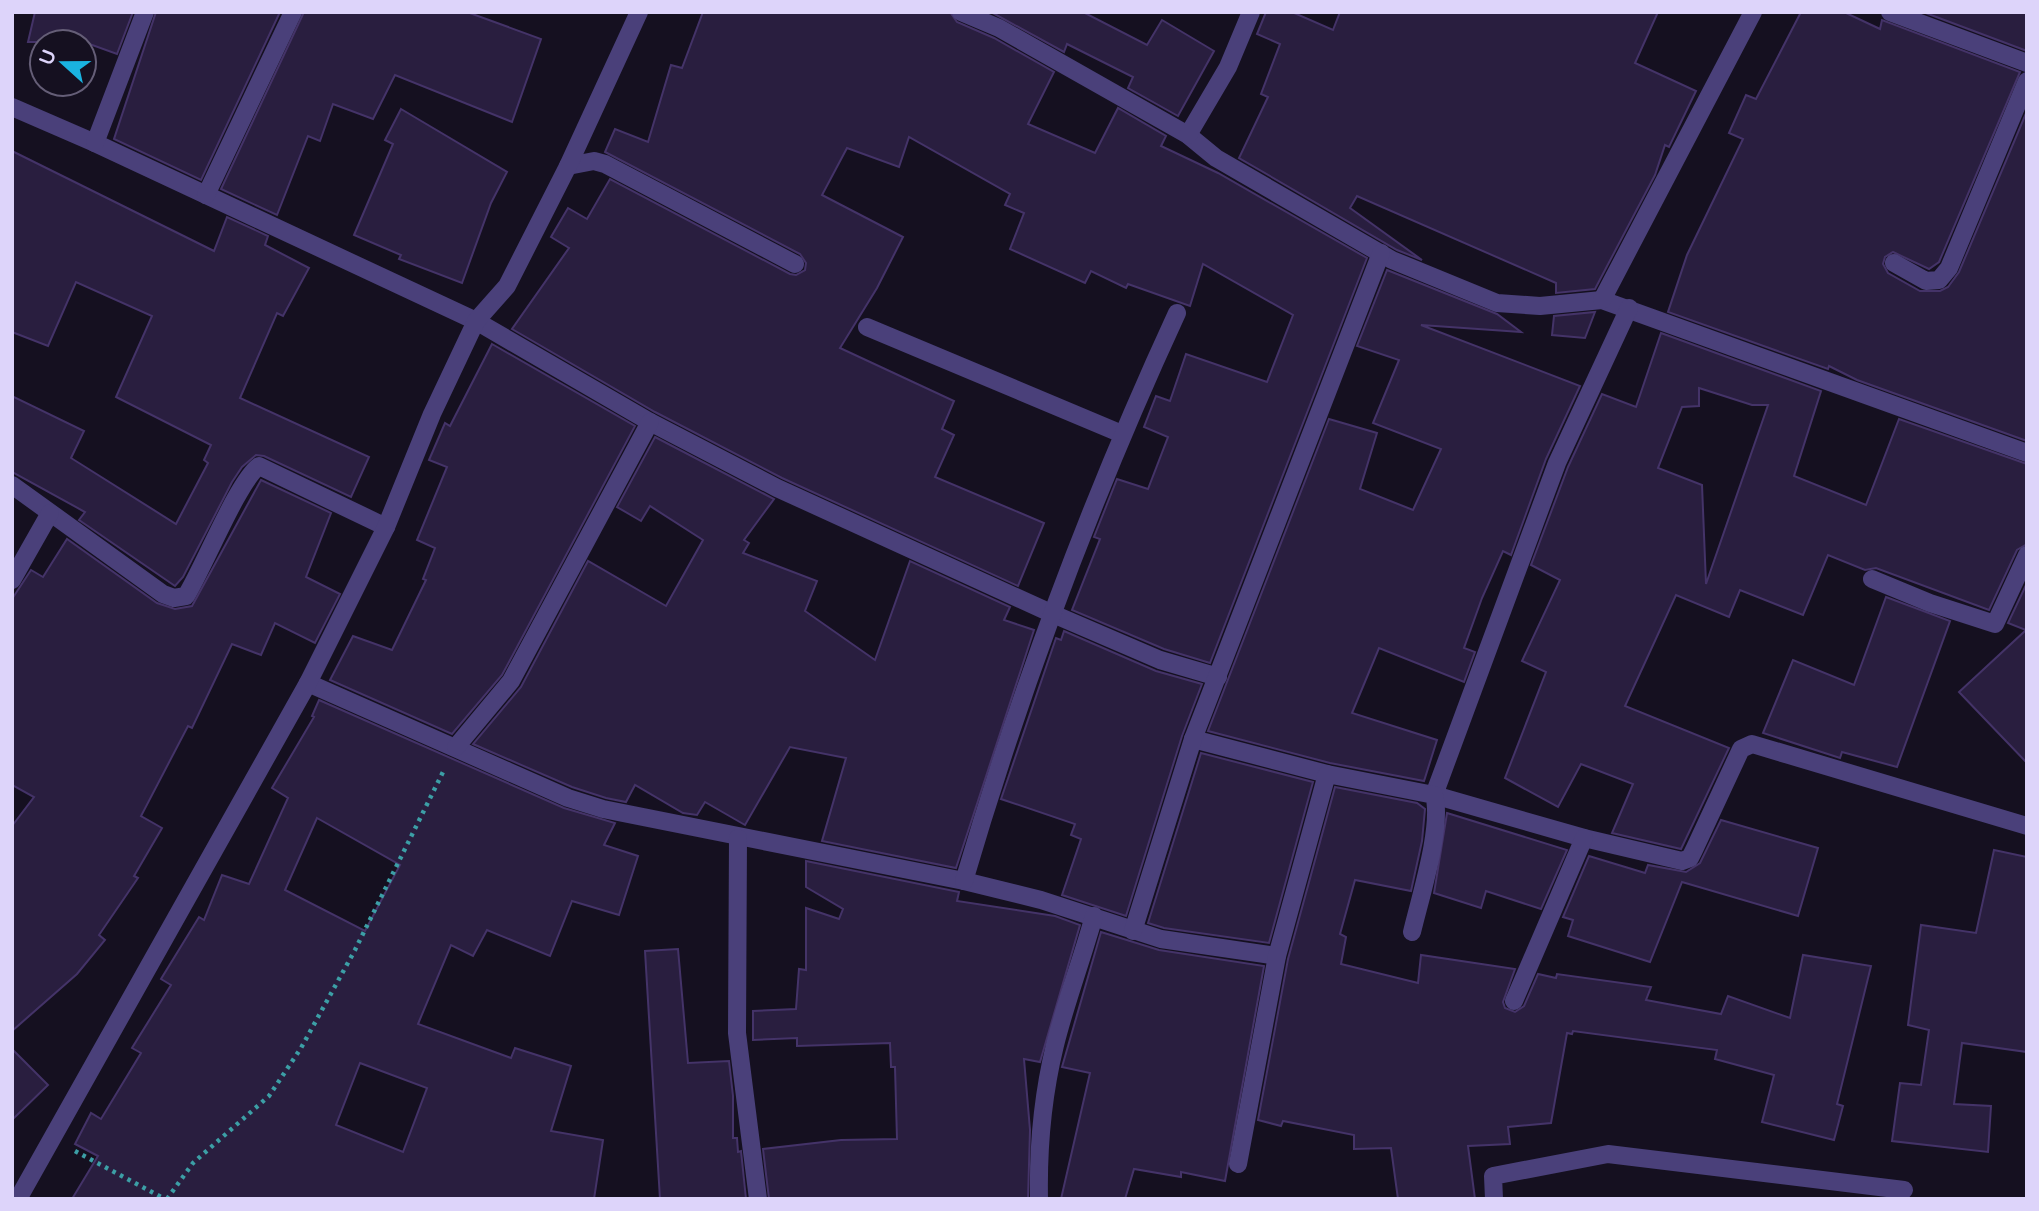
<svg xmlns="http://www.w3.org/2000/svg" width="2039" height="1211" font-family="'Varela Round',sans-serif">
  <style>
    .building { fill: #291e3f; stroke: #443368; stroke-width: 2; fill-rule: evenodd }
    .lines { fill: none; stroke-linecap: round; stroke-linejoin: round }
    .path { stroke: #3c9fa6; stroke-width: 4.5; stroke-dasharray: 3.5 5; stroke-linecap: butt }
    .lane { stroke: #4a407a; stroke-width: 18 }
    .street { stroke: #4a407a; stroke-width: 18 }
  </style>
  <rect width="100%" height="100%" fill="#151020"/>
  <g class="building">
    <polygon points="35,12 133,12 117,54 84,42 28,42"/>
    <polygon points="156,12 280,12 201,180 114,139"/>
    <polygon points="304,12 467,12 541,39 512,122 395,75 373,119 333,104 320,141 308,136 277,215 221,189"/>
    <polygon points="703,12 950,12 957,22 994,38 1054,72 1028,124 1095,153 1118,108 1166,136 1161,146 1218,173 1367,258 1210,663 1164,649 1072,610 1100,539 1094,537 1117,479 1148,489 1168,437 1144,427 1156,396 1170,401 1186,354 1267,382 1293,315 1203,264 1190,306 1128,284 1126,288 1091,271 1085,283 1010,249 1024,213 1005,205 1010,194 909,137 899,167 847,148 822,195 903,237 877,288 840,348 954,401 942,429 954,435 935,477 1044,523 1018,586 782,478 655,412 512,329 569,248 551,237 568,208 587,219 610,179 790,274 796,275 805,270 806,263 800,254 605,152 615,129 648,142 671,65 682,68"/>
    <polygon points="991,12 1083,12 1147,45 1162,20 1214,51 1178,116 1128,88 1133,77 1067,44 1064,52"/>
    <polygon points="1266,12 1292,12 1333,30 1340,12 1658,12 1635,63 1696,91 1669,147 1665,145 1655,175 1595,289 1556,293 1556,283 1357,196 1350,208 1422,260 1397,250 1239,158 1268,97 1261,94 1280,44 1257,34"/>
    <polygon points="1801,12 1844,12 1880,29 1882,20 2020,72 1939,262 1929,269 1893,252 1885,257 1883,264 1888,273 1920,291 1940,291 1948,287 1959,272 2027,111 2027,441 1857,380 1829,366 1828,369 1668,312 1687,255 1743,139 1729,133 1746,95 1756,99"/>
    <polygon points="1923,12 2027,12 2027,51"/>
    <polygon points="401,109 507,172 491,203 462,283 399,259 401,255 354,235 393,144 385,140"/>
    <polygon points="12,151 214,251 227,217 268,236 265,245 309,268 283,316 277,313 240,398 369,457 351,497 264,456 256,455 242,467 232,482 183,577 175,586 79,520 85,512 12,472 12,396 84,431 71,458 176,524 208,463 204,460 211,445 116,397 152,316 76,282 48,346 12,332"/>
    <polygon points="1387,270 1497,314 1521,332 1421,325 1580,386 1546,459 1511,555 1503,551 1482,598 1464,648 1475,652 1464,682 1379,648 1352,713 1437,740 1424,781 1330,763 1208,731 1329,419 1377,433 1360,489 1413,510 1441,449 1373,423 1399,360 1357,346"/>
    <polygon points="1595,312 1585,338 1552,335 1554,316"/>
    <path d="M1661,333L1821,391L1794,476L1866,505L1899,419L2027,464V544L2017,550L1989,610L1876,568L1865,570L1828,555L1803,615L1740,590L1729,617L1676,595L1625,706L1729,748L1681,849L1612,833L1633,784L1581,764L1558,807L1505,778L1546,672L1522,661L1560,580L1531,565L1568,467L1602,394L1636,407ZM1699,388L1752,405H1768L1706,584L1702,485L1658,468L1682,407L1699,406Z"/>
    <polygon points="492,344 635,426 502,675 452,734 330,680 353,636 392,650 426,580 423,579 435,548 417,540 447,467 429,460 445,423 450,426"/>
    <polygon points="655,437 774,499 744,540 749,543 743,553 817,581 805,611 875,660 910,561 1010,607 1004,620 1034,630 956,868 822,841 846,758 790,747 745,825 705,802 697,815 683,813 635,785 626,802 606,798 572,787 473,744 521,687 588,561 666,606 703,540 650,506 641,521 617,507"/>
    <polygon points="261,480 331,513 306,577 340,594 315,643 275,623 261,655 232,644 192,728 188,726 141,816 162,828 134,876 138,878 99,935 105,940 77,974 12,1031 12,826 34,797 12,785 12,599 31,570 43,577 67,539 157,603 175,609 192,606"/>
    <polygon points="2027,583 2027,763 1959,692 2026,630 2008,623"/>
    <polygon points="1886,597 1950,621 1897,767 1842,752 1840,758 1763,733 1793,660 1854,685"/>
    <polygon points="1064,631 1156,671 1202,684 1182,736 1126,916 1062,895 1081,839 1071,835 1075,824 1001,799 1056,638 1061,640"/>
    <path d="M319,700L564,808L615,823L604,845L638,856L619,915L572,901L550,956L487,930L473,956L451,945L418,1024L511,1058L515,1048L571,1066L551,1131L603,1140L594,1199H72L98,1156L75,1144L91,1113L101,1119L141,1053L132,1048L171,985L161,979L199,917L204,920L222,875L249,884L288,798L272,788L314,717L312,716ZM317,818L400,865L365,931L285,890ZM360,1063L427,1088L403,1152L336,1125Z"/>
    <polygon points="1201,753 1313,782 1269,943 1164,928 1148,923"/>
    <polygon points="1335,787 1417,803 1425,809 1422,841 1411,891 1355,880 1340,934 1346,937 1341,964 1418,983 1421,955 1515,969 1503,1002 1505,1008 1515,1012 1524,1006 1538,974 1556,978 1557,974 1651,987 1646,1000 1721,1014 1728,996 1790,1018 1803,955 1871,966 1837,1104 1843,1106 1834,1140 1762,1122 1774,1075 1715,1059 1717,1050 1573,1031 1572,1034 1567,1033 1551,1123 1508,1127 1510,1144 1468,1146 1475,1199 1398,1199 1391,1148 1354,1149 1354,1135 1283,1121 1281,1126 1258,1120 1288,959"/>
    <polygon points="1447,813 1567,850 1541,909 1486,891 1481,908 1434,893"/>
    <polygon points="1721,820 1818,848 1798,916 1682,882 1650,962 1568,936 1573,920 1563,917 1589,856 1645,873 1648,865 1686,872 1700,863"/>
    <polygon points="1994,850 2027,857 2027,1052 1962,1043 1954,1104 1991,1106 1988,1152 1892,1141 1900,1083 1921,1085 1929,1030 1908,1025 1921,925 1976,933"/>
    <polygon points="806,861 959,892 957,901 1055,916 1080,925 1040,1062 1024,1059 1030,1130 1028,1199 769,1199 763,1149 841,1140 897,1139 895,1067 891,1067 890,1043 797,1046 797,1038 753,1040 753,1011 796,1009 799,969 806,970 806,908 839,919 843,909 806,887"/>
    <polygon points="1101,932 1159,950 1264,966 1225,1181 1181,1172 1181,1177 1134,1169 1125,1199 1061,1199 1090,1073 1062,1067"/>
    <polygon points="678,949 688,1063 729,1061 733,1096 733,1138 737,1138 738,1152 741,1151 746,1199 660,1199 645,951"/>
    <polygon points="12,1049 48,1085 12,1120"/>
  </g>
  <g class="lines">
    <g class="path">
      <polyline points="75,1151 165,1199"/>
      <polyline points="167,1199 193,1163 269,1096 301,1048 355,950 443,772"/>
    </g>
    <polyline class="lane" points="568,166 594,161 605,164 795,264"/>
    <g class="street">
      <polyline points="961,12 999,28 1188,135 1216,158 1392,260 1497,303 1540,306 1602,300 2027,453"/>
      <polyline points="1890,12 2027,63"/>
      <polyline points="12,107 95,143 476,321 650,422 777,488 1053,614 1160,660 1218,677"/>
      <polyline points="1188,135 1228,67 1251,12"/>
      <polyline points="95,143 145,12"/>
      <polyline points="206,195 293,12"/>
      <polyline points="1894,263 1926,281 1939,280 1949,268 2027,81"/>
      <polyline points="1602,300 1753,12"/>
      <polyline points="1629,308 1557,463 1434,795 1584,838 1682,861 1690,858 1694,850 1741,749 1752,744 2027,826"/>
      <polyline points="867,327 1122,434"/>
      <path d="M12,485L163,594L174,598L186,596C204,567 238,481 259,466L386,527"/>
      <polyline points="1872,579 1930,603 1995,624 2027,555"/>
      <polyline points="12,580 50,513"/>
      <polyline points="308,683 568,798 603,809 964,881 1041,900 1161,939 1277,956"/>
      <polyline points="1193,739 1327,774"/>
      <polyline points="456,747 511,681 650,422"/>
      <polyline points="738,838 737,1033 758,1199"/>
      <path d="M964,881C1021,687 1092,497 1177,313"/>
      <polyline points="1133,931 1193,739 1381,253"/>
      <polyline points="1514,1001 1584,838"/>
      <path d="M1238,1164L1277,956L1327,774L1434,795C1443,826 1420,898 1412,932"/>
      <polyline points="18,1199 308,683 386,527 432,414 476,321 507,286 568,166 639,12"/>
      <path d="M1039,1199C1038,1148 1043,1094 1055,1045C1066,1001 1082,959 1094,916"/>
      <polyline points="1494,1199 1493,1176 1608,1154 1904,1190"/>
    </g>
  </g>
  <rect width="2039" height="1211" fill="none" stroke="#ddd4fa" stroke-width="28"/>
  <g transform="translate(63 63) rotate(291)"><circle r="33" fill="#151020" stroke="#655e77" stroke-width="2"/>
  <path d="M0-5L12 26L0 18L-12 26Z" fill="#1ab3e0"/>
  <text y="-10" font-size="19" font-weight="bold" text-anchor="middle" fill="#ddd4fa">U</text>
  </g>
</svg>
